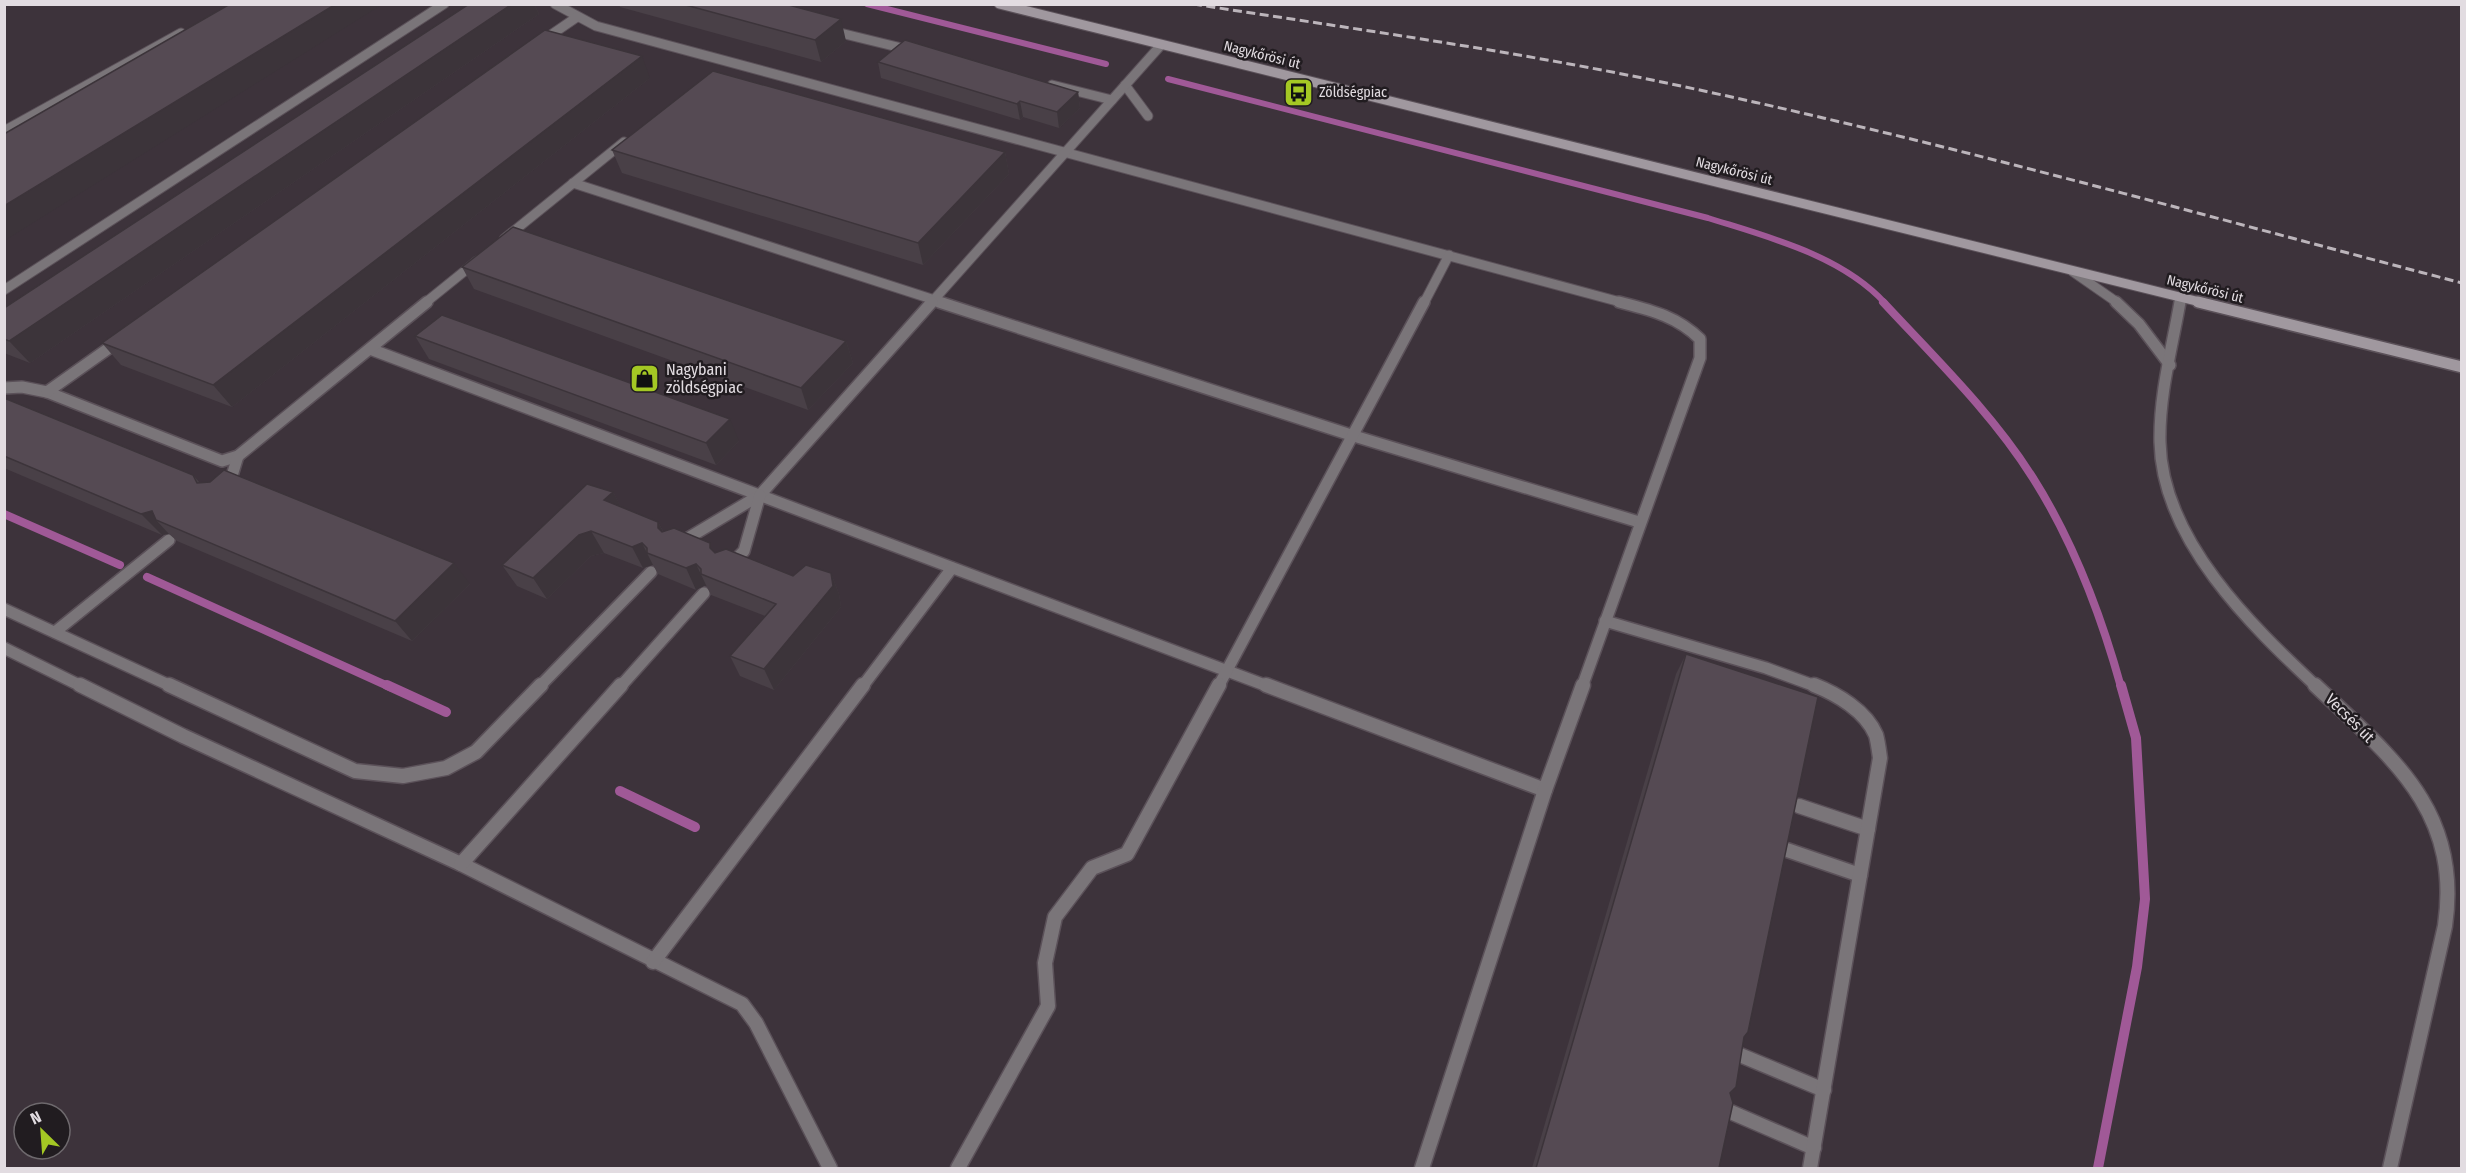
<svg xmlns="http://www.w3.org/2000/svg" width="2466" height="1173" font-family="'Fira Sans Condensed',sans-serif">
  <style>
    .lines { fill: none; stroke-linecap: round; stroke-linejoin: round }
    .stream-far2 { stroke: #a05997; stroke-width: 6 }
    .stream-far1 { stroke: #a05997; stroke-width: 8 }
    .stream { stroke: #a05997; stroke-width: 10 }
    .service-far2-casing { stroke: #5b5159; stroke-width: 11 }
    .service-far1-casing { stroke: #5b5159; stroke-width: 14 }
    .service-casing { stroke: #5b5159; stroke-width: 17 }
    .minor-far2-casing { stroke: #5b5159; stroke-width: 11 }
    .minor-far1-casing { stroke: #5b5159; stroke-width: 14 }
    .minor-casing { stroke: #5b5159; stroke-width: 17 }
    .secondary-far1-casing { stroke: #5b5159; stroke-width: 11 }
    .secondary-casing { stroke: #5b5159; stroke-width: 14 }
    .service-far2 { stroke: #7a7579; stroke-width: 9 }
    .service-far1 { stroke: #7a7579; stroke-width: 11 }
    .service { stroke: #7a7579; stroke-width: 14 }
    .minor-far2 { stroke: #7a7579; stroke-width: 9 }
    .minor-far1 { stroke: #7a7579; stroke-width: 11 }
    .minor { stroke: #7a7579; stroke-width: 14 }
    .secondary-far1 { stroke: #a0989f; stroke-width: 9 }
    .secondary { stroke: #a0989f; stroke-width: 11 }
    .rail { stroke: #bcb5bb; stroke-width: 3; stroke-dasharray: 9 4.5; stroke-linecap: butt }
    .wall { fill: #494047 }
    .shaded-wall { fill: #3c343a }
    .building { fill: #554a53; stroke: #3c343a; stroke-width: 1.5 }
    .labels { text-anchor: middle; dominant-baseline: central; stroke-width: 5; stroke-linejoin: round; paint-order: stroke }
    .far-street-label { font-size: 14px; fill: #e2dce1; stroke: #211c20 }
    .far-poi-label { font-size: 14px; fill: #e2dce1; stroke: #211c20; text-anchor: start }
    .poi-label { font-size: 16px; fill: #e2dce1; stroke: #211c20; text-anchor: start }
    .street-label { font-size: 16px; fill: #e2dce1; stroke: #211c20 }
  </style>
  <rect width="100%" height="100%" fill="#3d333b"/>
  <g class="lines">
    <g class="stream-far2">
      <polyline points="867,4 1106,64"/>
      <path d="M1168,79L1708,218C1768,237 1841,255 1885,303"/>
    </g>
    <g class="stream-far1">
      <path d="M1883,302C1935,358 1992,413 2033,478C2073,541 2101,615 2121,687"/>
      <polyline points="4,514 120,565"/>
      <polyline points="147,577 390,687"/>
    </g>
    <g class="stream">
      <polyline points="387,685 446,712"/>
      <polyline points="620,791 695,827"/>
      <polyline points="2098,1168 2137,967 2145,899 2136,738 2121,685"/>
    </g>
    <defs>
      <g id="service-far2">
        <polyline points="555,4 596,26 1624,303"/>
        <polyline points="828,30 910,50"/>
        <polyline points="542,41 577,17"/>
        <polyline points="1052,85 1112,100"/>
        <polyline points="1125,85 1148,116"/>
        <polyline points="4,131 181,33"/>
        <polyline points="573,183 944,303"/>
        <polyline points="504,239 624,142"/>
        <polyline points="4,290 444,4"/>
        <polyline points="425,303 477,261"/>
        <polyline points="931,303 1161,45"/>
        <polyline points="1424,303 1449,255"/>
      </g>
      <g id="service-far1">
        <polyline points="939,302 1354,436 1639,522"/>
        <polyline points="370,349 1270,687"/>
        <polyline points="4,388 22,387 47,392 222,461 238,456 427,302"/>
        <polyline points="47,392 119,341"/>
        <polyline points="228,489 238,456"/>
        <polyline points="678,544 760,495 932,302"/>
        <polyline points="728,567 744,551 760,495"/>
        <polyline points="4,609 173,687"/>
        <polyline points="1605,621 1766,668 1818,687"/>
        <polyline points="55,632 169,540"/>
        <polyline points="4,648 83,687"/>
        <polyline points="539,687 651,572"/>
        <polyline points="620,687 704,593"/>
        <polyline points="862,687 952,568"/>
        <polyline points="1218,687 1424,302"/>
        <path d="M1582,687L1700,358V339C1677,316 1650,310 1619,302"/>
      </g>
      <g id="service">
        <polyline points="80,685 183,736 461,864 742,1004 756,1023 830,1168"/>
        <polyline points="169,685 355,771 403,776 446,768 476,752 541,685"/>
        <polyline points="1266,685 1545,790"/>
        <polyline points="1799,806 1868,829"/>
        <polyline points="1787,850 1860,875"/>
        <polyline points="461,864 621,685"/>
        <polyline points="653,962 863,685"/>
        <polyline points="1740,1055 1824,1090"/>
        <polyline points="1726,1110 1814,1148"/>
        <polyline points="958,1168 1048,1006 1045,963 1055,917 1092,868 1127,854 1219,685"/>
        <polyline points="1422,1168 1545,790 1583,685"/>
        <path d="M1810,1168L1880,758C1879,751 1878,742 1876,735C1866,711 1837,694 1814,685"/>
      </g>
      <g id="minor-far2">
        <polyline points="2072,271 2118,303"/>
        <polyline points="2180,303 2181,298"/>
      </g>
      <g id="minor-far1">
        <polyline points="2116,302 2139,324 2170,365"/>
        <path d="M2180,302C2172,348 2159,395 2160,442C2162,540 2251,625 2317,687"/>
      </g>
      <path id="minor" d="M2315,685C2391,757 2462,810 2445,926L2390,1168"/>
      <polyline id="secondary-far1" points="999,4 2204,303"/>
      <polyline id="secondary" points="2198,302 2462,367"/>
    </defs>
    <use href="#service-far2" class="service-far2-casing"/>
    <use href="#service-far1" class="service-far1-casing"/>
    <use href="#service" class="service-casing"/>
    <use href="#minor-far2" class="minor-far2-casing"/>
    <use href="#minor-far1" class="minor-far1-casing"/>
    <use href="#minor" class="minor-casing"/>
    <use href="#secondary-far1" class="secondary-far1-casing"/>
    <use href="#secondary" class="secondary-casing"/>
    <use href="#service-far2" class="service-far2"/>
    <use href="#service-far1" class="service-far1"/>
    <use href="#service" class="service"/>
    <use href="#minor-far2" class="minor-far2"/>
    <use href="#minor-far1" class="minor-far1"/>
    <use href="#minor" class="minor"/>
    <use href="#secondary-far1" class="secondary-far1"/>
    <use href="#secondary" class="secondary"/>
    <path class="rail" d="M1193,4C1354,29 1516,51 1676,85C1941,141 2201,215 2462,283"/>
  </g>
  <g class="wall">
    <polygon points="469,4 534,4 539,14 30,363 4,353 4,308"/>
    <polygon points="619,4 785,4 846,41 821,62 620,7"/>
    <polygon points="878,62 1078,92 1080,108 1059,128 1023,117 1020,120 881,78"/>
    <polygon points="650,78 232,407 121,365 102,343"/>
    <polygon points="612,150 1005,152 1009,174 923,265 622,173"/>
    <polygon points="462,267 846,341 853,363 808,410 474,289"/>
    <polygon points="415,336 739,441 716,465 429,359"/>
    <polygon points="4,398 193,475 200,483 470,584 412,641 177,541 169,534 162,535 4,468"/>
    <polygon points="613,492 621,507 658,522 663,531 715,553 793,576 831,573 839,594 841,607 774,690 740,676 730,656 765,616 711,595 706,585 696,590 658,574 653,565 643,568 604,553 591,556 547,599 517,586 502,565"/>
    <polygon points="1686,654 1744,1037 1736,1087 1730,1094 1719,1168 1532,1168 1676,674"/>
  </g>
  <g class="shaded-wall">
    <polygon points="336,4 383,4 4,241 4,206"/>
    <polygon points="512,4 534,4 539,14 30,363 9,341"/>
    <polygon points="841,19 846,41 821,62 815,40"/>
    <polygon points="642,56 650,78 232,407 213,385"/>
    <polygon points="1078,92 1080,108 1059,128 1057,112"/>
    <polygon points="1020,101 1023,117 1020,120 1017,104"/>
    <polygon points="1005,152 1009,174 923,265 918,243"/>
    <polygon points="846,341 853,363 808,410 801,388"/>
    <polygon points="730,419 739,441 716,465 706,443"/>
    <polygon points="613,492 625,514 604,500"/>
    <polygon points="152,511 156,520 169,534 162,535 141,514"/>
    <polygon points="658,522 669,543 658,528"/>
    <polygon points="591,531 604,553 591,556 547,599 533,578 579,535"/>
    <polygon points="642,543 653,565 643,568 632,547"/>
    <polygon points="454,563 470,584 412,641 395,621"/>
    <polygon points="696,564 706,585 696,590 686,568"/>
    <polygon points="831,573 839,594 841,607 774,690 764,669"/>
  </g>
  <g class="building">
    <polygon points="230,4 336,4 4,206 4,134"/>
    <polygon points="469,4 512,4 9,341 4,339 4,308"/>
    <polygon points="682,4 785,4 841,19 815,40"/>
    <polygon points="545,30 642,56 213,385 102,343"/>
    <polygon points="905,40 1078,92 1057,112 1020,101 1017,104 878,62"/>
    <polygon points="713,71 1005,152 918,243 612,150"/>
    <polygon points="513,227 846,341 801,388 462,267"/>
    <polygon points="442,315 730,419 706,443 415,336"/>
    <polygon points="4,398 193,475 197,483 210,482 224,470 454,563 395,621 156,520 152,511 141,514 4,456"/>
    <polygon points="587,484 613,492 604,500 658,522 658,528 662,532 674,528 710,543 710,548 715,553 726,549 793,576 806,565 831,573 833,586 764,669 730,656 776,604 701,574 701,569 696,564 686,568 647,553 647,548 642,543 632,547 591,531 579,535 533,578 502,565"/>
    <polygon points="1686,654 1818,697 1748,1032 1744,1037 1736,1087 1730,1093 1733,1103 1719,1168 1536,1168"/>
  </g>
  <defs>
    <symbol id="bus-square" viewBox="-11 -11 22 22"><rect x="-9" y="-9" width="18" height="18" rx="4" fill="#a4c824" stroke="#211c20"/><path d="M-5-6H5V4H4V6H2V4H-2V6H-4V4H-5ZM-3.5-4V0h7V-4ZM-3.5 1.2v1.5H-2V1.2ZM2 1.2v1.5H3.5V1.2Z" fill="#111"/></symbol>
    <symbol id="shop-square" viewBox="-11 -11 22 22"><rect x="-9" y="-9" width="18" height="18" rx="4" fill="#a4c824" stroke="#211c20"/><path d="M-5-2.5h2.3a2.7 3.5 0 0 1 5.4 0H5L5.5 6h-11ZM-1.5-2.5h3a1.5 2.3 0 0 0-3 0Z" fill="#111"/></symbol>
  </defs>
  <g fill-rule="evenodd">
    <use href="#bus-square" x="1282" y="76" width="33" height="33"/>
    <use href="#shop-square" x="628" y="362" width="33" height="33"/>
  </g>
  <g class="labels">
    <g class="far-street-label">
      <text transform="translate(1262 55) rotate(14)">Nagykőrösi út</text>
      <text transform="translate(1734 171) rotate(14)">Nagykőrösi út</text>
      <text transform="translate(2205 289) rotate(14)">Nagykőrösi út</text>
    </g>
    <g class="far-poi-label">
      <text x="1319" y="92">Zöldségpiac</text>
    </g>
    <g class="poi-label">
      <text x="666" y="369">Nagybani<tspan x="666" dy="18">zöldségpiac</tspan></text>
    </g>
    <g class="street-label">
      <text transform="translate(2350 718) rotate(45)">Vecsés út</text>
    </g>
  </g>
  <rect width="2466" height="1173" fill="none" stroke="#e2dce1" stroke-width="12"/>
  <g transform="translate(42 1131) rotate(335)"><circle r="28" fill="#211c20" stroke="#6e696d" stroke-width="1.5"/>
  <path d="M0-4.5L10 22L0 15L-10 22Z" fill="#a4c824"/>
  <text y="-9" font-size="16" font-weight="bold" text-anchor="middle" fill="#e2dce1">N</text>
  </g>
</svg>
